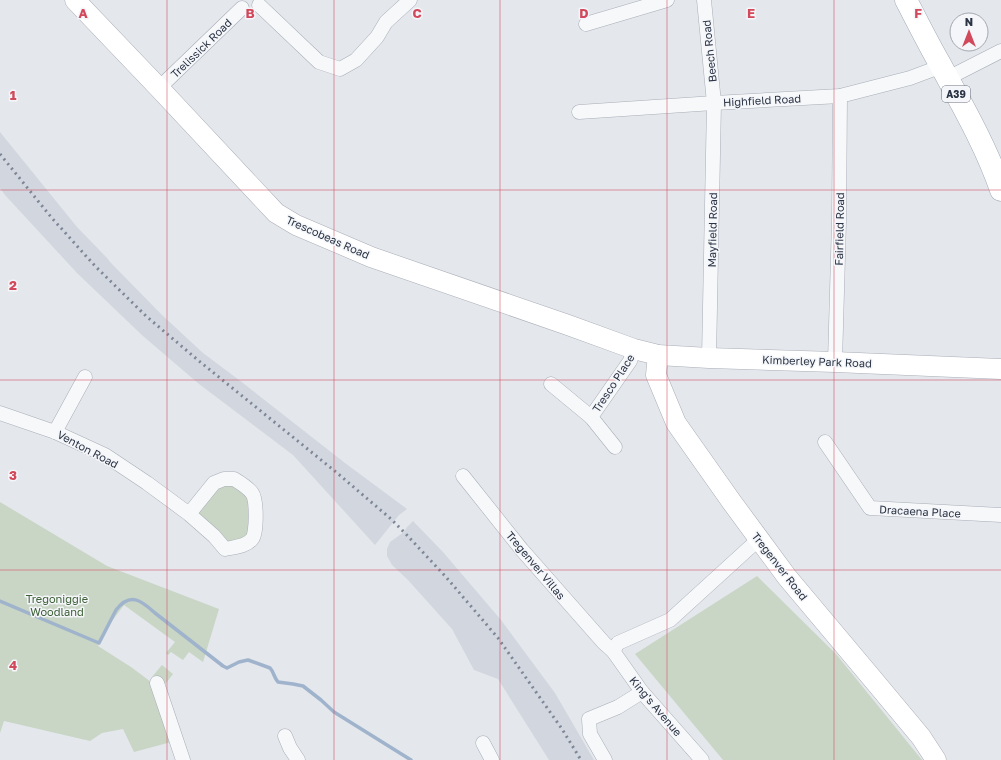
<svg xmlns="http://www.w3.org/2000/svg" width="1001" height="760" font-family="'Golos Text',sans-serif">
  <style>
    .built { fill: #d2d6de }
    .green { fill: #c9d6c5 }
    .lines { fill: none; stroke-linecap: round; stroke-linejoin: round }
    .stream { stroke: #9fb4cc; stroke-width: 3.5 }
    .street-casing { stroke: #a9aeb7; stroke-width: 15 }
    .secondary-casing { stroke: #a9aeb7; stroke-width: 21 }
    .primary-casing { stroke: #a3abb8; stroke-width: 23 }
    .street { stroke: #f7f8fa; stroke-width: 14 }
    .secondary { stroke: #fff; stroke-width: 20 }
    .primary { stroke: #fff; stroke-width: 22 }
    .rail { stroke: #7d8696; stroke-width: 3; stroke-dasharray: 2 4; stroke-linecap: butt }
    .grid { fill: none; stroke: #d1495b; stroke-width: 1; stroke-opacity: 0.55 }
    .labels { text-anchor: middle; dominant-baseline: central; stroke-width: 3; stroke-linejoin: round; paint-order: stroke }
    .shield { fill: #f4f6f9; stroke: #676e7b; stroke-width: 1 }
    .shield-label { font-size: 10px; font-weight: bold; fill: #2b3445 }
    .street-label { font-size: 11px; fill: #2b3445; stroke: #f4f6f9 }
    .park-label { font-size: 11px; fill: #3f6138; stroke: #f4f6f9 }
    .grid-label { font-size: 13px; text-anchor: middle; font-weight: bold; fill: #d1495b; stroke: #f4f6f9; stroke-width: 3; stroke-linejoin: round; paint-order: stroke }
  </style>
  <rect width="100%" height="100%" fill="#e4e7ec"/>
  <g class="built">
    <polygon points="0,132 77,227 107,258 111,263 162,315 203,353 243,383 345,463 407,509 399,515 375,545 293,455 199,384 143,336 77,273 5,195 0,188"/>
    <polygon points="413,521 443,552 501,620 555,693 594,760 549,760 498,679 474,670 452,629 408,580 392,565 387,556 387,549 390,542 404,532 407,527"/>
  </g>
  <g class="green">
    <polygon points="234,484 248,496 251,505 248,538 227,545 197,514 217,487"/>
    <polygon points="0,502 107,566 219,609 203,662 189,652 183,660 171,652 168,655 166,653 175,642 124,605 112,621 98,646 131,667 155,685 175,741 134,752 123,729 102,733 90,741 4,721 0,733"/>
    <polygon points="757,576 836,654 922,760 723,760 635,654"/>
    <polygon points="162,665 173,674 163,687 151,678"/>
  </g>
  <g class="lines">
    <path class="stream" d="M0,601L99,643L116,610C130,592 141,600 155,613L223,666L227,668L239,662L248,660L270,668C274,672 274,678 278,682L293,684L303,686L321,700L334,712L411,760"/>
    <defs>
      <g id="street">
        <polyline points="704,0 714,103 709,358"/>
        <polyline points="259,5 319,62 340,69 356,60 377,37 386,22 410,0"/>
        <polyline points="586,24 667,0"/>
        <polyline points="948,78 1001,51"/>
        <polyline points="159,88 242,8"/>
        <polyline points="579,112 714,103 840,96 910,78 934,69 940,65"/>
        <polyline points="835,362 839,221 840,96"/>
        <polyline points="551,384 591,417"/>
        <path d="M0,413L55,432L105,455L147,483L189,514L214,536L225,549C233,547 246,547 252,539C257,533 257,500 252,493C249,489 239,482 234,479H224L214,483L189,514"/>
        <polyline points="55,432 85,377"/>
        <polyline points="825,442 870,508 1001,515"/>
        <polyline points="615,447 591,417 630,361 634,349"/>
        <polyline points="463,476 522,550 604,643 613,651 642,692 702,760"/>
        <polyline points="613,651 618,643 670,620 759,539"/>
        <polyline points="157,683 183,760"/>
        <polyline points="285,736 290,748 298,760"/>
        <polyline points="483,743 492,760"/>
        <polyline points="605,760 590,734 589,719 618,707 642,692"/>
      </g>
      <g id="secondary">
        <polyline points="75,0 159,88 276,213 296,225 371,257 568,325 634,349 658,355 709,358 835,362 1001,369"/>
        <polyline points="658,355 656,375 676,423 731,501 787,577 876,683 921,737 936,760"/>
      </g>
      <path id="primary" d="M906,0C917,21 928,43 940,64C962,105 986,146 1001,190"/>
    </defs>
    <use href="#street" class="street-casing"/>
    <use href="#secondary" class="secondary-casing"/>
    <use href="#primary" class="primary-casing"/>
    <use href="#street" class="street"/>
    <use href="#secondary" class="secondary"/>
    <use href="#primary" class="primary"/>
    <polyline class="rail" points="0,154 51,217 95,266 146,316 199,361 336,472 391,519 404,532 446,577 498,638 562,729 581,760"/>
  </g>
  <path class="grid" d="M167,0V760M334,0V760M500,0V760M667,0V760M834,0V760M0,190H1001M0,380H1001M0,570H1001"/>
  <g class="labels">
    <rect class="shield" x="942" y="86" width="28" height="16" rx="3"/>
    <g class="shield-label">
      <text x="956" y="94">A39</text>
    </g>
    <g class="street-label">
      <text transform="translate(201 48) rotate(-44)">Trelissick Road</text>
      <text transform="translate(709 51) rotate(-96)">Beech Road</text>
      <text transform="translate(762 100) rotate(-3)">Highfield Road</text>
      <text transform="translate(839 229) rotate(-89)">Fairfield Road</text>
      <text transform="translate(712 230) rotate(-89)">Mayfield Road</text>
      <text transform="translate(328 237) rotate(24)">Trescobeas Road</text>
      <text transform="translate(817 361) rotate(2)">Kimberley Park Road</text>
      <text transform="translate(613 383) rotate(-57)">Tresco Place</text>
      <text transform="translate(88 449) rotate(28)">Venton Road</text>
      <text transform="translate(920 511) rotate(3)">Dracaena Place</text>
      <text transform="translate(536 565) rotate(50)">Tregenver Villas</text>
      <text transform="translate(780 566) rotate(52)">Tregenver Road</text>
      <text transform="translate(656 706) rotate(50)">King's Avenue</text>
    </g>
    <g class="park-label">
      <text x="57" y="598">Tregoniggie<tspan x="57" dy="13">Woodland</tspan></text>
    </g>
  </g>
  <g class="grid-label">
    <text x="83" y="18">A</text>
    <text x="250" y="18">B</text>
    <text x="417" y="18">C</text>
    <text x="584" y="18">D</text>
    <text x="751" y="18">E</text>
    <text x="918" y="18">F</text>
    <text x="13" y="100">1</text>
    <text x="13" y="290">2</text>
    <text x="13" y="480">3</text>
    <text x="13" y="670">4</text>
  </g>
  <g transform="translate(969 32)"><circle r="19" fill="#f4f6f9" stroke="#a4a8b1"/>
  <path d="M0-3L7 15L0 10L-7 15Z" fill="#d1495b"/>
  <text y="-6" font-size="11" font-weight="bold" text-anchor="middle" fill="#2b3445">N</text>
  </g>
</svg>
